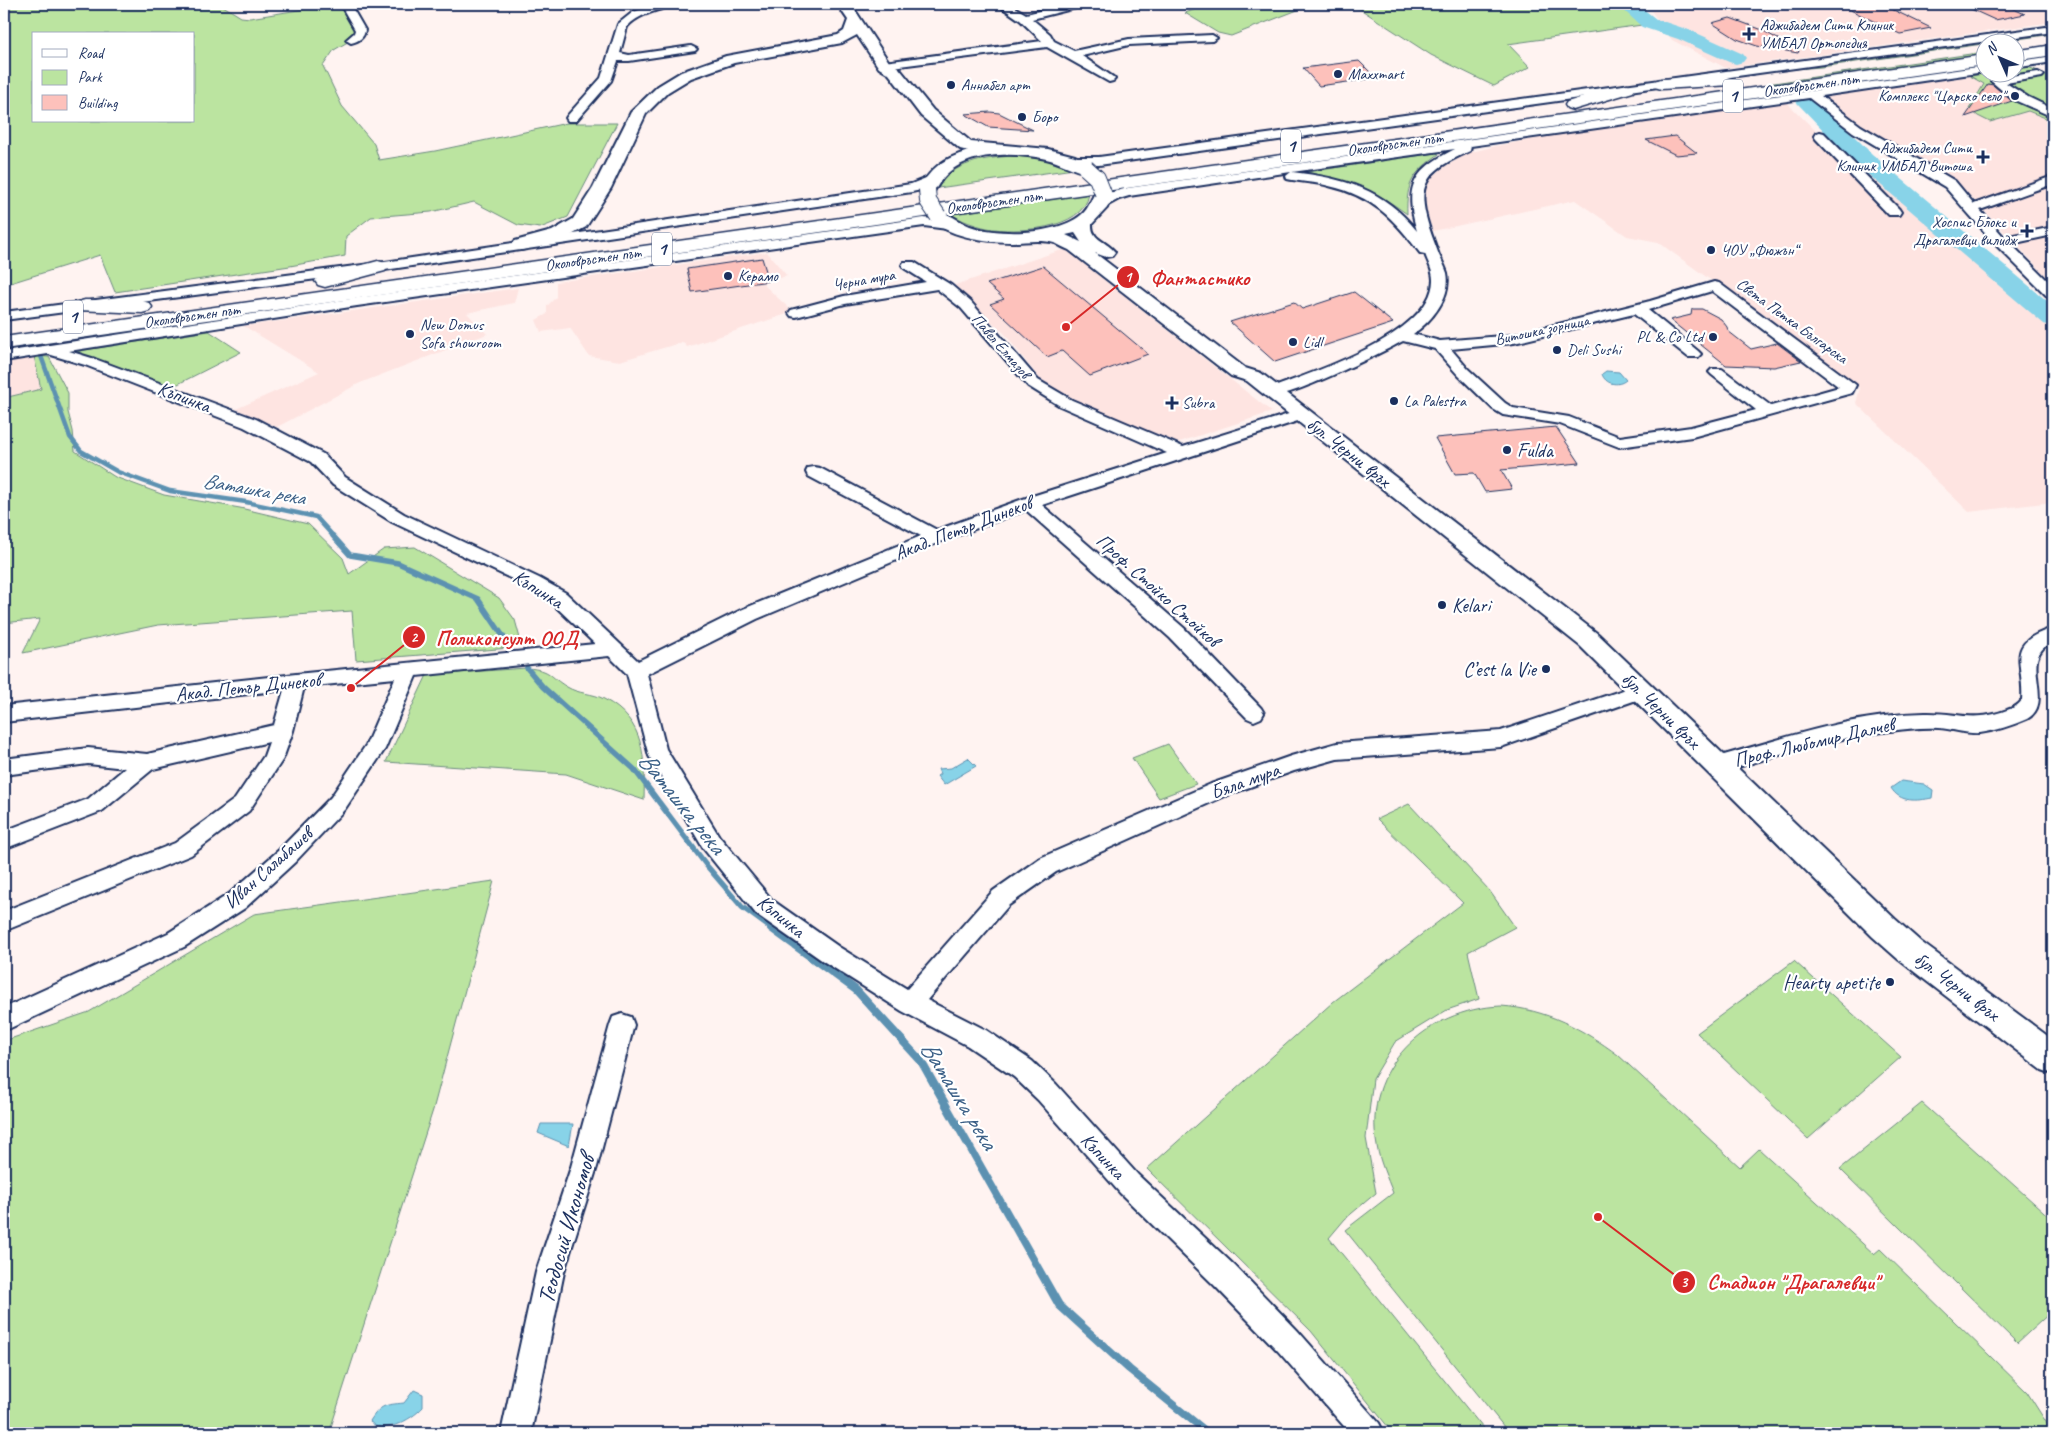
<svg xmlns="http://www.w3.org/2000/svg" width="2057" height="1437" font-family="Caveat,sans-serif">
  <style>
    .built { fill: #fee4e1 }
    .green { fill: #bbe4a0; stroke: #6b8a7f; fill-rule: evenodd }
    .water { fill: #88d3e8; stroke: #5c91b1 }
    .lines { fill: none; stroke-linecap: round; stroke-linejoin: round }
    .stream-far2 { stroke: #5c91b1; stroke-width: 4.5 }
    .stream-far1 { stroke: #5c91b1; stroke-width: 5.5 }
    .stream { stroke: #5c91b1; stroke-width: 8 }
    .river { fill: #88d3e8; fill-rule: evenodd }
    .building { fill: #fdc1bb; stroke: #1b2f5e }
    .minor-casing { stroke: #1b2f5e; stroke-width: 4 }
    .major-casing { stroke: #1b2f5e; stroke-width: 4 }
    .highway-casing { stroke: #1b2f5e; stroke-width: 3 }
    .minor { fill: #fff; fill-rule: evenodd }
    .major { fill: #fff; fill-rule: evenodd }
    .highway { fill: #fff; fill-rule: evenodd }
    .major-bridge-casing { stroke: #1b2f5e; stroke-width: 18; stroke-linecap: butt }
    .major-bridge { stroke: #fff; stroke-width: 16 }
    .poi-dot { fill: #1b2f5e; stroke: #fff; stroke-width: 2 }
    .labels { text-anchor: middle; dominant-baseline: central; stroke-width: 4.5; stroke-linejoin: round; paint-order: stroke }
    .far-poi-label { font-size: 16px; fill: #1b2f5e; stroke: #fff; text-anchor: start }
    .far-street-label { font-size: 16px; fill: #1b2f5e; stroke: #fff }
    .shield { fill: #fff; stroke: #5f6d8e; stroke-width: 1 }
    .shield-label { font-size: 19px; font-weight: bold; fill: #1b2f5e }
    .street-label { font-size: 20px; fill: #1b2f5e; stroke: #fff }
    .poi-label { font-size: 20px; fill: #1b2f5e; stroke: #fff; text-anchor: start }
    .water-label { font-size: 21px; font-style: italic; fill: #3c6087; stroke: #fff }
    .near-street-label { font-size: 24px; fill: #1b2f5e; stroke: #fff }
    .near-water-label { font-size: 25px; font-style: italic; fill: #3c6087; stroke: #fff }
    .leader { fill: none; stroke: #d62828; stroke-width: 2 }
    .callout-dot { fill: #d62828; stroke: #fff; stroke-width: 2 }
    .mark-label { font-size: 15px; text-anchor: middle; font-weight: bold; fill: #fff }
    .callout-label { font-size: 21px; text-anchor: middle; font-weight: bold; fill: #d62828; stroke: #fff; stroke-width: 4.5; stroke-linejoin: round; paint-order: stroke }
  </style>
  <rect width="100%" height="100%" fill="#fff3f1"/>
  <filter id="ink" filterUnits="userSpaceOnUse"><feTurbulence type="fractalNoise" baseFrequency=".02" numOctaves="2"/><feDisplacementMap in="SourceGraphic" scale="10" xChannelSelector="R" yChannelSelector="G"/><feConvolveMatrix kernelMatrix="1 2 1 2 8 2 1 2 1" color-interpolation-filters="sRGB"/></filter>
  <g filter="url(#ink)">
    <g class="built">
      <polygon points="1658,4 2053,4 2053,22 1726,68 1672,40 1647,5"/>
      <polygon points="1970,76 1984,84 1969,109 1990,122 2028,111 2053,121 2053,283 1974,200 1943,171 1861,129 1822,97"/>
      <polygon points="1782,98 1817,132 2030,306 2053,329 2053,502 1969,512 1856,403 1860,388 1658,242 1627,236 1575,200 1433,231 1422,204 1427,181 1444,167 1468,153 1496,146 1566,133"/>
      <polygon points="1065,249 1272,412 1173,444 1073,401 1039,378 1004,333 952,286"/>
      <polygon points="767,252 787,276 762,283 793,312 687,347 683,342 620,361 589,356 570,328 541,332 536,320 547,314 547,306 556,297 556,282"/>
      <polygon points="518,288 514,303 467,313 487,334 360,383 277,427 236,409 319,372 244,326"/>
      <polygon points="34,356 41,389 4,398 4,361"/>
    </g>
    <g class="green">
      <path d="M4,4H220L241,17L250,18L335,4H345L358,25L351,40L334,50L323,66L342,106L374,144L379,160L435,151L567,123H617L568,217L540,228L518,225L474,202L431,212L371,217L346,236L345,256L290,266L115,292L100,255L4,285ZM34,34H194V121H34Z"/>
      <polygon points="1211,4 1633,4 1656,23 1508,44 1530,67 1494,86 1431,55 1360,9 1342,6 1308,6 1231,36 1218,33 1185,13"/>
      <polygon points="2053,32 2053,34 1821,67 1795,69"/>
      <polygon points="1984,52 1984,55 1769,86 1767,84"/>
      <polygon points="2028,67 2053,77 2053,121 2028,111 1990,122 1978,116 1969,109 1984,84 1970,76 1992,73 2014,72 2015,69"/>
      <path d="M1436,153L1439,154C1413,173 1406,182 1407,214C1370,187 1352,182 1307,172Z"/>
      <path d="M1012,156L1051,159L1074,169L938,188C951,162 987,158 1012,156Z"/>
      <path d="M1089,194C1083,231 1015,233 987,228C974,225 962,221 951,214Z"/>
      <polygon points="209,331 241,352 172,387 71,352"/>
      <polygon points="34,356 49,357 68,393 68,412 73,431 75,451 115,477 164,495 240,508 308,524 343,558 349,574 384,549 415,547 499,598 515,620 521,642 511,648 356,660 352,611 158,625 23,653 40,619 4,623 4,398 41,389"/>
      <path d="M527,668C553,670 548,676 567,687C578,694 593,693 604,699C646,721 645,758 644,800L566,774L386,762L427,675Z"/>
      <polygon points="1168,744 1196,784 1159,798 1132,758"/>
      <polygon points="1409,804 1489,890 1515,927 1468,952 1479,999 1447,1010 1395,1042 1373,1079 1366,1138 1376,1193 1345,1219 1329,1238 1487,1433 1393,1433 1311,1331 1147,1169 1333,1002 1463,903 1377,819"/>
      <polygon points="494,881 433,1110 329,1433 4,1433 4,1041 89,1012 254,914"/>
      <polygon points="1794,961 1901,1057 1808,1139 1697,1033"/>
      <path d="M1501,1006C1546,1009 1583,1029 1618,1055L1740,1167L1759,1149L1874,1254L1880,1249L2027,1392L2053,1433H1509L1345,1230L1393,1193C1387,1177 1380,1163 1377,1146C1362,1068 1427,1009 1501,1006Z"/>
      <polygon points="1922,1103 2053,1220 2053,1310 2017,1343 1840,1169"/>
    </g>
    <g class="water">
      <path d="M1606,371L1619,372L1626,380C1618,387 1605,384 1602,374Z"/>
      <polygon points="968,758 976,766 944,785 937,776 940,774 938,769 951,768"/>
      <path d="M1901,781L1924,784L1933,790L1932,798C1917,801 1900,803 1891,788Z"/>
      <polygon points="541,1124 573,1124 569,1146 538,1133"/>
      <path d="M414,1390L423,1394V1407C412,1420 379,1437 370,1421C381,1404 385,1405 404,1403Z"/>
    </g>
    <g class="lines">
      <polyline class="stream-far2" points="41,356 70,437 81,451 118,472 170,491 246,502 316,517 334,537"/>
      <g class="stream-far1">
        <polyline points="333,536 350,555 398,563 478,599 511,648"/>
        <polyline points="527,668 543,687 634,769 707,866 742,907 772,929"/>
      </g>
      <polyline class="stream" points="771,928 856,990 921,1061 1059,1305 1129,1369 1208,1433"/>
      <g class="river">
        <polygon points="1617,4 1637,4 1656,19 1692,31 1743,54 1746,58 1743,62 1736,64 1729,62 1678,39 1642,27"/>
        <polygon points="1805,94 1819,101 1872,154 2053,306 2053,327 2044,324 1856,164 1798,104 1795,100 1798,96"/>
      </g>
    </g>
    <g class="building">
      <polygon points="1838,4 1881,4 1931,28 1900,34"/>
      <polygon points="1960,4 2002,4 2025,14 1995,20"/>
      <polygon points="1730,18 1760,29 1799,51 1798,53 1757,46 1737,39 1712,23"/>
      <polygon points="1359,61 1376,78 1319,86 1303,68"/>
      <polygon points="1988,84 1993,85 2012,101 1965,117"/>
      <polygon points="990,112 999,113 1033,130 988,127 965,114"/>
      <polygon points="1675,136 1697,153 1676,155 1646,140"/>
      <polygon points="762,258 769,281 692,292 687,269"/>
      <polygon points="1043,266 1148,354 1090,376 1062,351 1047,357 990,304 1004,299 987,284"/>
      <polygon points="1354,292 1393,323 1275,362 1230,322 1294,302 1302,309"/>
      <polygon points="1692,309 1702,309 1721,319 1727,327 1728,331 1751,349 1777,343 1801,361 1774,367 1726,365 1670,320 1691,315"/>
      <polygon points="1556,427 1580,463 1501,470 1512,489 1485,492 1474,473 1455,474 1435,438"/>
    </g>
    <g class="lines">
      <defs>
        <g id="minor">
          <path d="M340,4H350L365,30C364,38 359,41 351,43L346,40L354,33L355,30Z"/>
          <path d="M658,4H673L672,6C656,11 638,14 627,27L620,53L629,55L691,46L697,49L695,51L629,61H618L611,81L576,121H568L566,118L568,115L601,78L618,24L633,12Z"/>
          <polygon points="997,4 1009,4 1026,14 1068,4 1085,4 1084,6 1032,19 1050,34 1054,41 1074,51 1129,39 1212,35 1217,38 1212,41 1129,45 1082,56 1113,77 1115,79 1113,81 1109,82 1047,47 884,68 878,65 884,62 1042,41 1020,20"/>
          <polygon points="2053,26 2053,32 1099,165 1074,165 1068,161 1074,157 1099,157"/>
          <polygon points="2053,56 2053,62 2014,68 2014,62"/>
          <path d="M1984,66V72L1821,96L1861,126L1955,181L1974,204L2053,176V184L1980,210L2004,237L2053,227V235L2011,244L2053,286V298L2048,297L1996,245L1945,187L1853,132L1809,98L1471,146L1470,151C1456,158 1435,166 1427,182C1422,191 1423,202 1425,212C1428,227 1434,241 1439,255C1442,261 1445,267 1447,273C1452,297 1431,322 1413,334L1440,341L1514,335L1650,301L1714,282L1719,283L1856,385L1852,393L1692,437L1619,447L1560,424L1503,415L1493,409L1458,375L1435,349L1403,341C1383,352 1285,401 1267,396L1265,393L1267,390C1311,372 1432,336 1433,280C1433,270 1428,263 1425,254L1420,253C1394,219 1373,196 1329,186C1316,182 1301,182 1287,179L1286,176L1291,172L1129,196L1119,199L1099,210L1092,206L1109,193L1128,188ZM1455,149C1414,170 1403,185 1417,231C1384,189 1344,178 1292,172ZM1712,291L1839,387L1771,406L1722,369H1712L1709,372L1712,375L1756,410L1691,427L1620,437L1569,417L1513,408L1505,403L1468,369L1451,349L1514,343L1634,314L1688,357H1698L1701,354L1698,351L1648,310Z"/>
          <polygon points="2038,72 2044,75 2042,77 2006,83 2028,97 2053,109 2053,117 2012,99 1991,81 1997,78"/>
          <polygon points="1820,132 1824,133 1899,209 1901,212 1899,215 1889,215 1816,139 1814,136 1816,133"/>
          <path d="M931,176L937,180C931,188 921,190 912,192L378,271L4,320V312L378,263L911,184Z"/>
          <polygon points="924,218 955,222 962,226 955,230 924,226 357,306 69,351 95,359 256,419 323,454 345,477 404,514 539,578 566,593 638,661 743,609 921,536 808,476 806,472 808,468 814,467 820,468 937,530 1023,499 1167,453 1060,406 1028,386 961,308 937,289 845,304 796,317 791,316 789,313 791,310 844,296 926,282 904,268 902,265 904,262 914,262 951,285 971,302 1038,380 1072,400 1183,447 1295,412 1307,412 1309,415 1307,418 1042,505 1184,628 1261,708 1264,713 1261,718 1254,721 1247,718 1170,638 1026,510 942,541 757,619 647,674 666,749 719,836 772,900 839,947 907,989 993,891 1040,858 1211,784 1291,756 1337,743 1501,731 1641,684 1648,686 1651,691 1648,696 1501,747 1337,759 1294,771 1225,796 1056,872 1009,905 927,1000 986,1030 1032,1061 1056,1084 1138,1175 1235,1266 1298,1331 1379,1423 1384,1433 1350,1433 1278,1351 1215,1286 1120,1193 1038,1100 1014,1077 968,1046 902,1011 823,961 756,914 703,848 649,756 627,674 609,656 416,676 385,749 345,809 295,862 245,908 184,947 4,1031 4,1008 168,933 229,894 279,850 331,797 366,745 395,678 304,687 293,731 283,759 249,811 191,855 4,931 4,911 175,843 235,799 264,756 269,742 153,769 102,811 4,849 4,831 88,799 125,768 88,764 4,775 4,759 88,748 147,754 274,725 284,690 4,722 4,706 296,674 595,644 552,603 527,586 392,522 333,485 311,462 244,427 85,365 48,354 4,361 4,352 357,298"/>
          <path d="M2053,628V642C2016,657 2057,702 2027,719C2013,725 1996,731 1980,733C1966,734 1953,729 1939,728C1922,727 1906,729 1890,731C1831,738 1774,757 1717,773L1710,771L1707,765L1710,759L1717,757C1785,738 1854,714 1925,713C1958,712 1972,723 2007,710C2013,708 2018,706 2022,700C2025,662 2002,644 2053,628Z"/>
          <polygon points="622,1014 631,1017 634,1025 597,1167 564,1272 531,1433 501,1433 536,1272 571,1167 610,1025 613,1017"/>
        </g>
        <g id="major">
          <path d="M837,4H851L889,62L899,68L933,110L971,142L1048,149L1075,156L1092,164L1094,168L1092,172L1086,173C1072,170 1060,162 1046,159C1015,152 967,151 944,177C940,181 937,187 933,193H921L918,189C934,166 941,160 968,151L960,149L921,116L889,74L879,68L857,35L842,43L734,63L691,78L668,92L646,114L611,188L586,227L564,239L521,250L515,249L512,245L515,241L552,231L573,219L593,188L631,112L658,86L681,72L726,56L838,35L844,31L848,20Z"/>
          <path d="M1103,188L1109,189L1112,193L1107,208L1092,224C1091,240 1107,241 1115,252L1112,256L1106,257L1095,253L1245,368L1261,373L1598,634L1895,919L1921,942L2053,1040V1074L2042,1070L1899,960L1873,937L1580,646L1247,381L1231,376L1069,250C1064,248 1059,245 1055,243C1041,239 1026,242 1012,242C989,242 943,237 929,216L932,212C945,209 957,221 970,226C999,236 1057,235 1081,215C1090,208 1091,198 1097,189ZM1075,233L1081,242L1066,235Z"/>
        </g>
        <g id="highway">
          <polygon points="2053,45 2053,55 2014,61 2014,51"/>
          <polygon points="1984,55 1984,65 4,349 4,337"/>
          <polygon points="1726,77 1732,79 1734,82 1732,85 1661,89 1655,87 1653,84 1655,81 1661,79"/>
          <polygon points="1627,84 1633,86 1635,89 1633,92 1573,110 1567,108 1565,105 1567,102"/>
          <polygon points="378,261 385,263 388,267 385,271 325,287 318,285 315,281 318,277"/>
          <polygon points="85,300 142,301 149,303 152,307 149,311 142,313 78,310 75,306 78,302"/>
        </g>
      </defs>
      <use href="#minor" class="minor-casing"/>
      <use href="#major" class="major-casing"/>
      <use href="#highway" class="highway-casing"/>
      <use href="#minor" class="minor"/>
      <use href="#major" class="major"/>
      <use href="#highway" class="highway"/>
      <defs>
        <g id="major-bridge">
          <polyline points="1086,168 1097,178 1103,193"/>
          <polyline points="927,189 928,201 938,216"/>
        </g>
      </defs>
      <use href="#major-bridge" class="major-bridge-casing"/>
      <use href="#major-bridge" class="major-bridge"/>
    </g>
  </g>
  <g class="poi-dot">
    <path d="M1746.5 26.5h5v5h5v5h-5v5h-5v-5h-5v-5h5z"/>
    <circle cx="1338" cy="74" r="5"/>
    <circle cx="951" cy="85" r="5"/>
    <circle cx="2015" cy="96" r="5"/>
    <circle cx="1022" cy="117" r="5"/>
    <path d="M1980.5 149.5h5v5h5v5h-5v5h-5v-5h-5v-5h5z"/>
    <path d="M2024.5 223.5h5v5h5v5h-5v5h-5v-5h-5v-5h5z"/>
    <circle cx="1711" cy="250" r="5"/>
    <circle cx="728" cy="276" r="5"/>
    <circle cx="410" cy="334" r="5"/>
    <circle cx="1713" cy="337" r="5"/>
    <circle cx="1293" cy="342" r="5"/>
    <circle cx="1557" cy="350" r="5"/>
    <circle cx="1394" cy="401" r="5"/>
    <path d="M1169.5 395.5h5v5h5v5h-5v5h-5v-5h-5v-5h5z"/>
    <circle cx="1507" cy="450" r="5"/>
    <circle cx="1442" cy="605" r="5"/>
    <circle cx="1546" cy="669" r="5"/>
    <circle cx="1890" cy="982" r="5"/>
  </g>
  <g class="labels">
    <g class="far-poi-label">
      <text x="1760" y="25">Аджибадем Сити Клиник<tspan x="1760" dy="18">УМБАЛ Ортопедия</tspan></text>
      <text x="1348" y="74">Maxxmart</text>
      <text x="961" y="85">Аннабел арт</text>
      <text x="2005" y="96" text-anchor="end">Комплекс "Царско село"</text>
      <text x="1032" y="117">Боро</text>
      <text x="1972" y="148" text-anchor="end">Аджибадем Сити<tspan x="1972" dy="18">Клиник УМБАЛ Витоша</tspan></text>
      <text x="2016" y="222" text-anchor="end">Хоспис Блокс и<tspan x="2016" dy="18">Драгалевци вилидж</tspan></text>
      <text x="1721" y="250">ЧОУ „Фюжън“</text>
      <text x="738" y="276">Керамо</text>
      <text x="420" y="325">New Domus<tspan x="420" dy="18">Sofa showroom</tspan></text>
      <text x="1703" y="337" text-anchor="end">PL &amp; Co Ltd</text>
      <text x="1303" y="342">Lidl</text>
      <text x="1567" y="350">Deli Sushi</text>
      <text x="1404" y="401">La Palestra</text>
      <text x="1182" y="403">Subra</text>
    </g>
    <g class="far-street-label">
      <text transform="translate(1811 85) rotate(-8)">Околовръстен път</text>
      <text transform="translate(1395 144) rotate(-8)">Околовръстен път</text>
      <text transform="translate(994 202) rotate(-8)">Околовръстен път</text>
      <text transform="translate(593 259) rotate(-8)">Околовръстен път</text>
      <text transform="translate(864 280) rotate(-10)">Черна мура</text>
      <text transform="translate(192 316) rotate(-8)">Околовръстен път</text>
      <text transform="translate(1792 321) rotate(36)">Света Петка Българска</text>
      <text transform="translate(1542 330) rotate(-12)">Витошка зорница</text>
      <text transform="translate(1001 346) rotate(49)">Павел Елмазов</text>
    </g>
    <g class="shield">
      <rect x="1723" y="79.5" width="20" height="33" rx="4"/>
      <rect x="1281" y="129.5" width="20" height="33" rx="4"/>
      <rect x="652" y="232.5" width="20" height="33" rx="4"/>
      <rect x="63" y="300.5" width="20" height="33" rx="4"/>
    </g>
    <g class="shield-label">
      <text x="1733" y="96">1</text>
      <text x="1291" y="146">1</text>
      <text x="662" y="249">1</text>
      <text x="73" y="317">1</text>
    </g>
    <g class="street-label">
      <text transform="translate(184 397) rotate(21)">Къпинка</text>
      <text transform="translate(1349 452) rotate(38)">бул. Черни връх</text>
      <text transform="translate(963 528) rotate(-21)">Акад. Петър Динеков</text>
      <text transform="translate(538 589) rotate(32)">Къпинка</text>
      <text transform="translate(1158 590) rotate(42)">Проф. Стойко Стойков</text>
      <text transform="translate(248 687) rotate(-6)">Акад. Петър Динеков</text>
      <text transform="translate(1661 710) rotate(44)">бул. Черни връх</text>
      <text transform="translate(1814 742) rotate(-13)">Проф. Любомир Далчев</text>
      <text transform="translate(1245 781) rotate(-20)">Бяла мура</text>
      <text transform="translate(268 868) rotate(-42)">Иван Салабашев</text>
      <text transform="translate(781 916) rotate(39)">Къпинка</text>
      <text transform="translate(1957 986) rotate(37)">бул. Черни връх</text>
      <text transform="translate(1103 1156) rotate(47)">Къпинка</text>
    </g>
    <g class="poi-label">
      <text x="1517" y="450">Fulda</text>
      <text x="1452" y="605">Kelari</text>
      <text x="1536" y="669" text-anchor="end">C’est la Vie</text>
      <text x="1880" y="982" text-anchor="end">Hearty apetite</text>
    </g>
    <g class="water-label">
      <text transform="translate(254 489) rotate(10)">Ваташка река</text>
    </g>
    <g class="near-street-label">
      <text transform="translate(566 1229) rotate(-74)">Теодосий Икономов</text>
    </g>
    <g class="near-water-label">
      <text transform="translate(682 803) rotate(51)">Ваташка река</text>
      <text transform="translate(959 1095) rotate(58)">Ваташка река</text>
    </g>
  </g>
  <path class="leader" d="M1066 327L1128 277M351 688L414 637M1598 1217L1684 1282"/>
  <g class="callout-dot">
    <circle cx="1066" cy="327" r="5"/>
    <circle cx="351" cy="688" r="5"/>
    <circle cx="1598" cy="1217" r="5"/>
    <circle cx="1128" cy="277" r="12"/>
    <circle cx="414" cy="637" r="12"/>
    <circle cx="1684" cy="1282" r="12"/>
  </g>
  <g class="mark-label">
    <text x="1128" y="282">1</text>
    <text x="414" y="642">2</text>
    <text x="1684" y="1287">3</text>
  </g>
  <g class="callout-label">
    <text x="1200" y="285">Фантастико</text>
    <text x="507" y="645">Поликонсулт ООД</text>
    <text x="1793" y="1289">Стадион "Драгалевци"</text>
  </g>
  <rect width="2057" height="1437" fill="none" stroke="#fff" stroke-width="20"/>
  <rect x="10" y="10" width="2037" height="1417" fill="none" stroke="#1b2f5e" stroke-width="2" filter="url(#ink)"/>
  <rect x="32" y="32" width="162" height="90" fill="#ffffff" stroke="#a4acbf"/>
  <rect x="42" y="49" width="25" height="8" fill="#ffffff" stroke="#a4acbf"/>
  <text x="78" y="58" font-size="15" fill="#1b2f5e">Road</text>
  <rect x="42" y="70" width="25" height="15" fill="#bbe4a0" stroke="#a4acbf"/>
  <text x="78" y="82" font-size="15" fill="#1b2f5e">Park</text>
  <rect x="42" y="95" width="25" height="15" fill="#fdc1bb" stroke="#a4acbf"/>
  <text x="78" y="108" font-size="15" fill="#1b2f5e">Building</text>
  <g transform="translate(2000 58) rotate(315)"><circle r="24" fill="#ffffff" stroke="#a4acbf"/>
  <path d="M0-4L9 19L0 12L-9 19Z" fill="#1b2f5e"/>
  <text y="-8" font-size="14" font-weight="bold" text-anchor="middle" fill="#1b2f5e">N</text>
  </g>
</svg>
